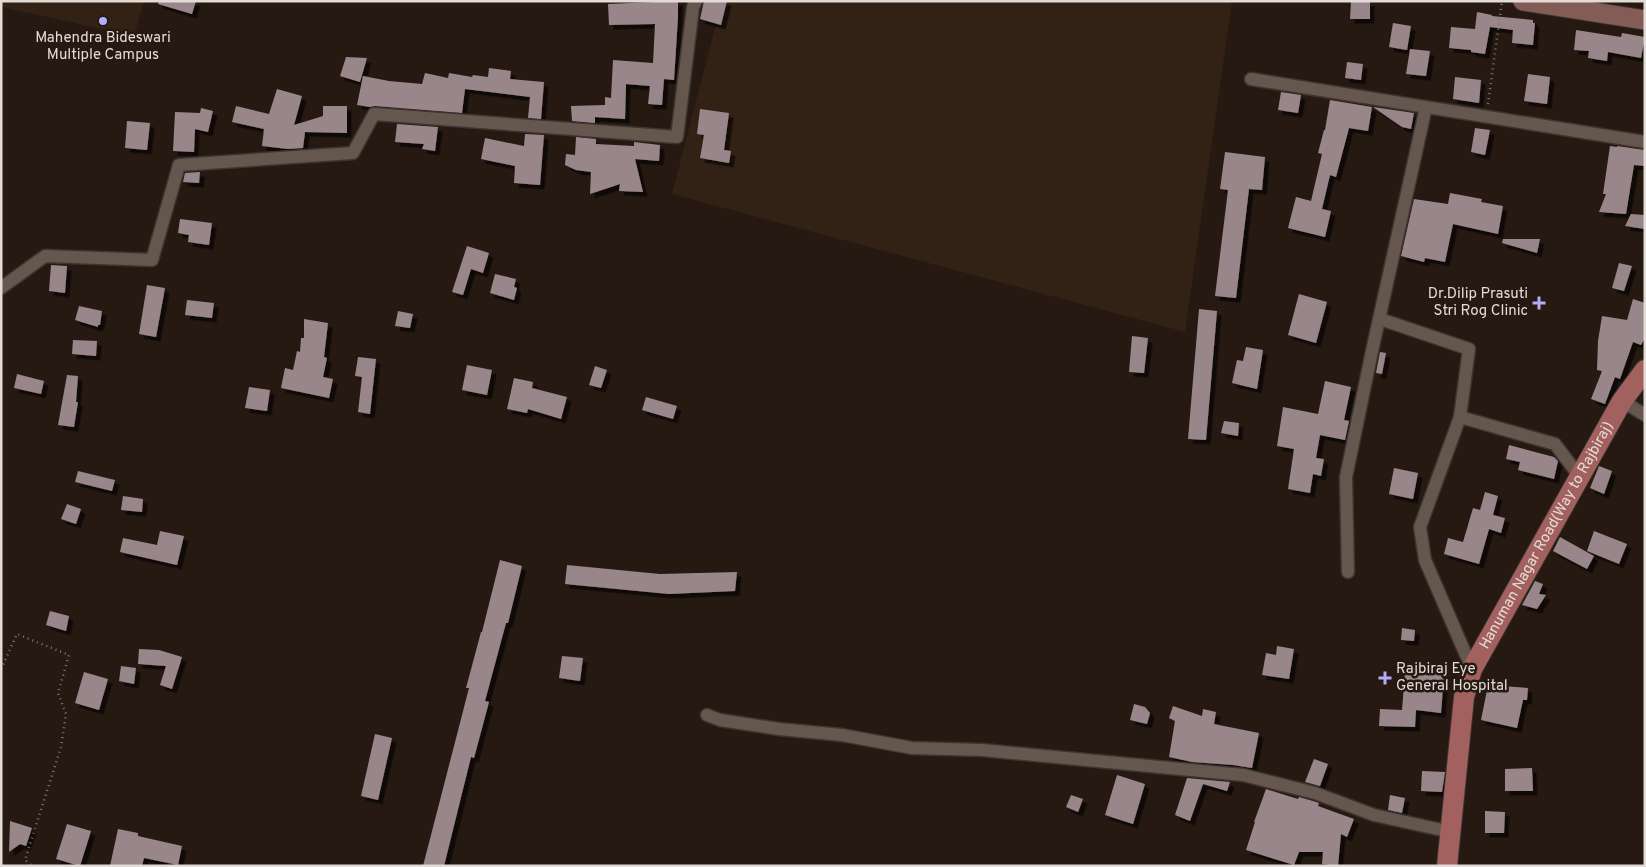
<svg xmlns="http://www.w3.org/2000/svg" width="1646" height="867" font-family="Overpass,sans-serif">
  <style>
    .built { fill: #322115 }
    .building { fill: #98868b; filter: url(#shadow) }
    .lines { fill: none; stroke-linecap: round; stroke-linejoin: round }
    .minor-casing { stroke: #3c3430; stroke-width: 15 }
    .secondary-casing { stroke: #3c3430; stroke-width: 21 }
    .primary-casing { stroke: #3c3430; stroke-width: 22 }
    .path { stroke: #827871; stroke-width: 2.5; stroke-dasharray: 1 4; stroke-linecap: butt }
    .minor { stroke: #65574e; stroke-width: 12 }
    .secondary { stroke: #835c56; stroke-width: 19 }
    .primary { stroke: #a2615f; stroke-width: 20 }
    .poi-dot { fill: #b4acf9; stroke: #251911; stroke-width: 2 }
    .labels { text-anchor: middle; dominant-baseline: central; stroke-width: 5; stroke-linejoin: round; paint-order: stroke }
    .poi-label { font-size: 15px; fill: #e3dbd6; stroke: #251911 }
    .street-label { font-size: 15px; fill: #e3dbd6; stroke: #251911 }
  </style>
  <defs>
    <filter id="shadow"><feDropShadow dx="4.5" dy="4.5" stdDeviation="0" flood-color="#0009"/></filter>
  </defs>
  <rect width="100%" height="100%" fill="#251911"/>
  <g class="built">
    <polygon points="1,1 144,1 134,36 1,7"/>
    <polygon points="722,1 1232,1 1185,332 672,194"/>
  </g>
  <g class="building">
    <polygon points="159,1 196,1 192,14 158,4"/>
    <polygon points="678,1 678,17 674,80 664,79 662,105 648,104 650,86 626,84 625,119 595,117 595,123 572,121 571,106 605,105 605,97 611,98 613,60 653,63 655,24 609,25 608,4"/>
    <polygon points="704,1 727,1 721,25 700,19"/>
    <polygon points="1351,1 1370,2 1370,19 1350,19"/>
    <polygon points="1477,12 1492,15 1492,16 1533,20 1533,23 1535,23 1533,45 1512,43 1513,30 1490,27 1485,54 1471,52 1471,50 1449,48 1451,27 1475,29"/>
    <polygon points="1393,23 1411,26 1407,50 1389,47"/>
    <polygon points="1576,30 1621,37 1622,33 1645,37 1641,58 1608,52 1607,61 1588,58 1589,51 1574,50"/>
    <polygon points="1410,49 1430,51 1426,76 1406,74"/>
    <polygon points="346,57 367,58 360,82 340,76"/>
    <polygon points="1347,62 1363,64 1361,80 1345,78"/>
    <polygon points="489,68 511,71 510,79 544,82 541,119 528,118 530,97 465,89 462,113 375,106 370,107 357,105 363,76 389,81 422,84 425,73 448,78 449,73 472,77 473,75 488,77"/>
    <polygon points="1528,74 1550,77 1547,104 1524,101"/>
    <polygon points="1455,77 1481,80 1479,103 1453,99"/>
    <polygon points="277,89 302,96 294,125 323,116 323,106 347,106 347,133 305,132 303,148 288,149 262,146 264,129 232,122 236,106 269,114"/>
    <polygon points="1281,92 1301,95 1298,113 1278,110"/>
    <polygon points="1330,100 1372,107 1368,131 1349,128 1336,177 1330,175 1322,209 1331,211 1325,237 1288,228 1296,197 1311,201 1322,154 1318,153 1324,130 1325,130"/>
    <polygon points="1373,107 1414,113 1411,129 1402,127"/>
    <polygon points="201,108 213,111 208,132 195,129 194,152 173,151 175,112 200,113"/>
    <polygon points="700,109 729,113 724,150 731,151 729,163 700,158 704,135 697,134"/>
    <polygon points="127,121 150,123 147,150 125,148"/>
    <polygon points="397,124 438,127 435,151 422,149 424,144 395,142"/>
    <polygon points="1475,128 1490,130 1485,155 1471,152"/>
    <polygon points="525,134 544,135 540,185 514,183 515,166 481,159 485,138 524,146"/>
    <polygon points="576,137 596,139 596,144 634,146 634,142 660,145 659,161 635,159 643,192 619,191 620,184 590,194 591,172 576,170 565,165 566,154 575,155"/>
    <polygon points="1610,146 1617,147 1617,146 1645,150 1645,166 1634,165 1626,214 1599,212 1606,194 1603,194"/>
    <polygon points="1225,152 1265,157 1262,190 1249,189 1236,298 1215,296 1228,190 1220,189"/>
    <polygon points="200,172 199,183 183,182 185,173"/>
    <polygon points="1450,193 1482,199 1481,202 1503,206 1498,234 1453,224 1445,262 1425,258 1424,262 1401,256 1414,199 1448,204"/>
    <polygon points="1631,214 1645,215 1645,229 1625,226"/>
    <polygon points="180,219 212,223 209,245 188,242 189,235 178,233"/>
    <polygon points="1503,239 1540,239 1537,253 1502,243"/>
    <polygon points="467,246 489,253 483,273 471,269 463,295 452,292"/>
    <polygon points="1619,263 1632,266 1624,291 1612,288"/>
    <polygon points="51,265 67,266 65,293 49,291"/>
    <polygon points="495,274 516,279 514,287 517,288 514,300 490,293"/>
    <polygon points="147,285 165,288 156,337 139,334"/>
    <polygon points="1299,294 1327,302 1316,343 1288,335"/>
    <polygon points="1633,299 1645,303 1645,338 1641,345 1633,342 1620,379 1615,377 1605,404 1591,399 1602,371 1597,370 1598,341 1602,316 1627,320"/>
    <polygon points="187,300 214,303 212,318 185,315"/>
    <polygon points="79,306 102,311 100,325 98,325 98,327 75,320"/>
    <polygon points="1199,309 1217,311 1206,440 1188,439"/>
    <polygon points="398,311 413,314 410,328 395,326"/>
    <polygon points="304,319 328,323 324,357 327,358 323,377 333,379 329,398 281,388 285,368 293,370 297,351 300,352 301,338 304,338"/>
    <polygon points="1132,336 1148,338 1144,373 1129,372"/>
    <polygon points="73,340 97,341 96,356 72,354"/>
    <polygon points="1246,347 1263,350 1257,389 1232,383 1237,360 1243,361"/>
    <polygon points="1380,352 1386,353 1382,374 1376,373"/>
    <polygon points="358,357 376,359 370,414 358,412 362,377 355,376"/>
    <polygon points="467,365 492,370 487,395 462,390"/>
    <polygon points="595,366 607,370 601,388 589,385"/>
    <polygon points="17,374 44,381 41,394 14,388"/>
    <polygon points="67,375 78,376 76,402 78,402 74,427 58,425"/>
    <polygon points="514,378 533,382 532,388 567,397 561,419 528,409 527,413 507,409"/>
    <polygon points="1325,381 1351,387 1344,420 1349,421 1345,440 1320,435 1316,458 1324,459 1321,476 1313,474 1310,493 1288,489 1294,449 1277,446 1283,407 1318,414"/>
    <polygon points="249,387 270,390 267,411 245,408"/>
    <polygon points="646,397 677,406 673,419 642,410"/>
    <polygon points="1224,421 1239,423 1238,436 1221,433"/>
    <polygon points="1509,445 1554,457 1558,461 1554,479 1518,470 1520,462 1506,459"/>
    <polygon points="1599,466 1612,471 1604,494 1590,488"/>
    <polygon points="1394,468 1418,473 1413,499 1389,494"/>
    <polygon points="78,471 115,480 112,491 75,482"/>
    <polygon points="1485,492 1498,496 1493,515 1505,518 1501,533 1489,529 1479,564 1444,554 1448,538 1463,542 1473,508 1480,510"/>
    <polygon points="123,496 143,499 142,512 121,510"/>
    <polygon points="67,504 81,509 76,524 61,519"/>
    <polygon points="160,531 184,536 177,565 120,552 123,538 157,545"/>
    <polygon points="1594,531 1627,544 1619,564 1587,551"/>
    <polygon points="1560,537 1594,556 1587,569 1553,551"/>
    <polygon points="500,560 522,566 508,623 506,623 485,701 489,702 474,758 471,757 444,866 423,866 469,688 466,688 481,632 482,632"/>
    <polygon points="567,565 660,574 737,572 735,591 669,594 565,584"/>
    <polygon points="1535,581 1543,584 1539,594 1546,595 1537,609 1522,605"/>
    <polygon points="50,611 69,616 66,631 46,625"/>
    <polygon points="1402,628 1415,630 1414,641 1401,640"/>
    <polygon points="1277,646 1294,649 1289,679 1262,675 1266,653 1276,655"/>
    <polygon points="139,649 159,650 182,657 172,689 160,685 166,666 138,664"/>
    <polygon points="562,656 583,658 580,681 559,678"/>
    <polygon points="121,666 136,668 134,684 119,681"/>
    <polygon points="84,672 108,679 99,710 75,703"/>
    <polygon points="1405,672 1444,675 1441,713 1416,710 1415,727 1379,726 1380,709 1402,710"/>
    <polygon points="1488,685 1528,688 1527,700 1523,700 1517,728 1481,720"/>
    <polygon points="1134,704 1145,707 1150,713 1147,724 1130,720"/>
    <polygon points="1173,706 1202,716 1203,709 1216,712 1214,724 1259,733 1252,768 1233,765 1192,762 1169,757 1175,721 1169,718"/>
    <polygon points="375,734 392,738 378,800 361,796"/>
    <polygon points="1314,759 1328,764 1320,786 1305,782"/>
    <polygon points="1532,768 1533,791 1505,791 1505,769"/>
    <polygon points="1422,771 1445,772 1442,792 1421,791"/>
    <polygon points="1117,775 1145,784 1133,824 1105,815"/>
    <polygon points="1187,778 1230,782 1227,791 1203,784 1190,821 1175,815"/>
    <polygon points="1266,789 1298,799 1299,797 1313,801 1319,803 1318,806 1354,819 1347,837 1341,834 1338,866 1322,864 1323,852 1299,852 1294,865 1246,850 1255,822 1254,822"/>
    <polygon points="1071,795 1083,799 1078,812 1066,807"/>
    <polygon points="1390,795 1405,798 1402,813 1388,810"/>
    <polygon points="1485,811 1505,812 1504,833 1485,833"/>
    <polygon points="10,821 32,828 26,846 20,844 9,852"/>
    <polygon points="67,824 91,831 80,866 56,859"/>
    <polygon points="118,829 138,833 138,836 182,846 178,865 144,858 142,866 110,866"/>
  </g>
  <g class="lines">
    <defs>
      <g id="minor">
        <polyline points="1251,79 1645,142"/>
        <polyline points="1,288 45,256 152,260 179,165 353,153 374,114 677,137 693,7 696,1"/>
        <polyline points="1380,319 1469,349 1460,417 1420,527 1425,560 1472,669"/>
        <polyline points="1622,401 1645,415"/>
        <polyline points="1460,417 1555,444 1580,477"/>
        <polyline points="1348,572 1346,477 1372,351 1426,107"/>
        <polyline points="707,715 720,720 779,729 842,735 912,748 982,750 1243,775 1315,793 1374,815 1451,832"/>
      </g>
      <polyline id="secondary" points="1523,1 1645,20"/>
      <g id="primary">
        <path id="s1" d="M1447,866L1464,697L1472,669L1622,401L1645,370"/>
      </g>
    </defs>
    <use href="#minor" class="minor-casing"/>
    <use href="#secondary" class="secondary-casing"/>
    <use href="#primary" class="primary-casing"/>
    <g class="path">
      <polyline points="1488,104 1502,1"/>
      <polyline points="1,669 17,634 69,655 58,693 66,714 61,747 25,860 32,866"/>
    </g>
    <use href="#minor" class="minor"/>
    <use href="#secondary" class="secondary"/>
    <use href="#primary" class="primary"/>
  </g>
  <g class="poi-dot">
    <circle cx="103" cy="21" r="5"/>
    <path d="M1536.5 295.5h5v5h5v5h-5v5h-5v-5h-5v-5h5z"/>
    <path d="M1382.5 670.5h5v5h5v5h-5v5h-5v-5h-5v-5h5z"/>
  </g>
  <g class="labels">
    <g class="poi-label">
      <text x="103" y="38">Mahendra Bideswari<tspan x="103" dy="17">Multiple Campus</tspan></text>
      <text x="1528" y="294" text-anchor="end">Dr.Dilip Prasuti<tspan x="1528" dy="17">Stri Rog Clinic</tspan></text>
      <text x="1396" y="669" text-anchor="start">Rajbiraj Eye<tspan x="1396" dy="17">General Hospital</tspan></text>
    </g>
    <g class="street-label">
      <text stroke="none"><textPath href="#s1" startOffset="352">Hanuman Nagar Road(Way to Rajbiraj)</textPath></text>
    </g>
  </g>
  <rect width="1646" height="867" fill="none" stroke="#e3dbd6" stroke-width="5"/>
</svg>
